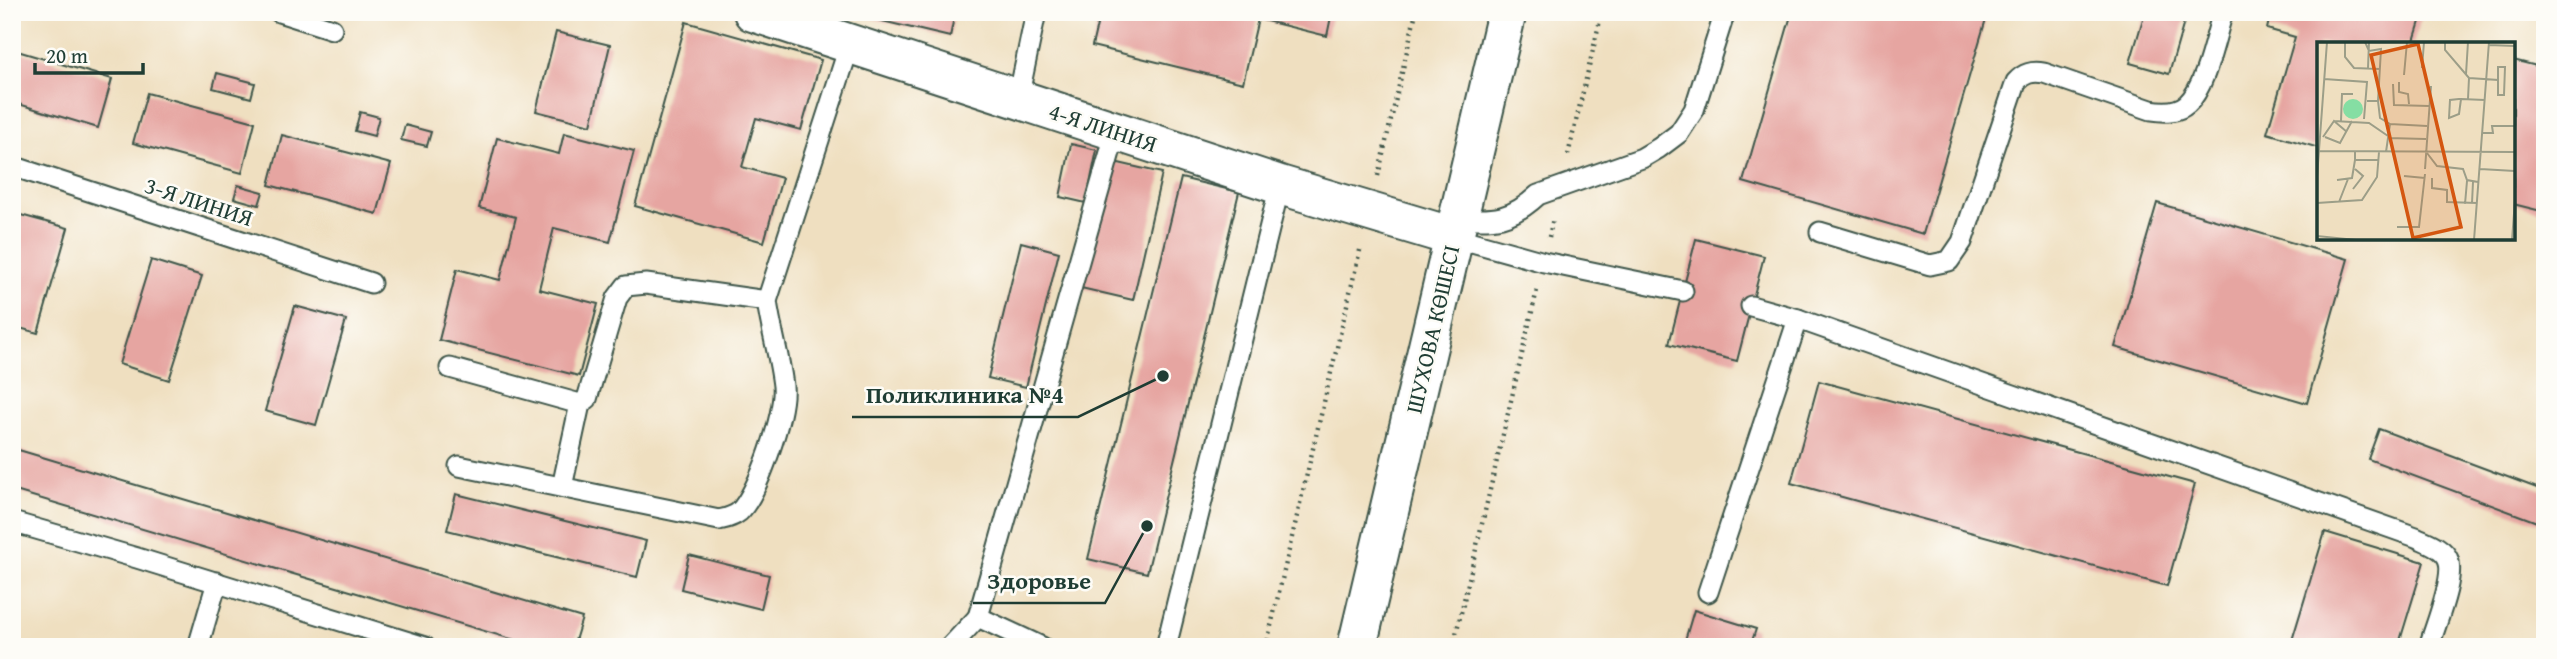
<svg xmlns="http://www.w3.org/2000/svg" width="2557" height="659" font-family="'Gentium Book Plus',serif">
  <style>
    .building { fill: #e6a5a1 }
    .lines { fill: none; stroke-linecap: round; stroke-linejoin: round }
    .lane-casing { stroke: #3e5549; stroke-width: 23 }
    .street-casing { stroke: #3e5549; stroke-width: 42 }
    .secondary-casing { stroke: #3e5549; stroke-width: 42 }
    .path { stroke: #3e5549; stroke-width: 4.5; stroke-dasharray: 2 5; stroke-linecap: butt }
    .lane { stroke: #fff; stroke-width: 19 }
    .street { stroke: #fff; stroke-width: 38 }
    .secondary { stroke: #fff; stroke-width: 38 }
    .labels { text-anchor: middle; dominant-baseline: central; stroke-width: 5; stroke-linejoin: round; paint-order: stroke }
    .street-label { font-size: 23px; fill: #1f3d34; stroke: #fdfcf7 }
    .inset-road { fill: none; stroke: #9c9e88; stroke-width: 2 }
    .view { fill: #d45610; fill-opacity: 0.15; stroke: #d45610; stroke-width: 3.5 }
    .inset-edge { fill: none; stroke: #1f3d34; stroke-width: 3.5 }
    .leader { fill: none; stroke: #1f3d34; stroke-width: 2.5 }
    .callout-dot { fill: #1f3d34; stroke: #fdfcf7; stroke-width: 2.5 }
    .callout-label { font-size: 24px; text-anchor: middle; font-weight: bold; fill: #1f3d34; stroke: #fdfcf7; stroke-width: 5; stroke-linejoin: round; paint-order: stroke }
  </style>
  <rect width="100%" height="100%" fill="#fdfcf7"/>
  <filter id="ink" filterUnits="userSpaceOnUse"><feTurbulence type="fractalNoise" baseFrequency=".0143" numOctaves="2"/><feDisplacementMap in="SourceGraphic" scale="14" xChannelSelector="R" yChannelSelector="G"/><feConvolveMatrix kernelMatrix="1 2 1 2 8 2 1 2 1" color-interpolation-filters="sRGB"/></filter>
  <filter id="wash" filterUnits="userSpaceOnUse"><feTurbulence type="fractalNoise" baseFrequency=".00686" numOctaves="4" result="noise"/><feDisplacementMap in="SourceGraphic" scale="28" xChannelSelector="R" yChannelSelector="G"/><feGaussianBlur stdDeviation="1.57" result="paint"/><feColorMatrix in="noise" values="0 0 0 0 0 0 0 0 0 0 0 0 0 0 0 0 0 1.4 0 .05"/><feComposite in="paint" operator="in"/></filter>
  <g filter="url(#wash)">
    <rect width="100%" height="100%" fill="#efdfc0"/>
    <g id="blocks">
      <g class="building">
        <polygon points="844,12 955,12 950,37"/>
        <polygon points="1100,12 1229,12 1258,19 1243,83 1092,46"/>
        <polygon points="1260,12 1332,12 1327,36 1258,19"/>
        <polygon points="1792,12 1988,12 1923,234 1743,182"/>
        <polygon points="2145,12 2187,12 2169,74 2130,63"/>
        <polygon points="2271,12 2423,12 2413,44 2319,44 2319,148 2267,133 2295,37 2267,29"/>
        <polygon points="686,22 821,60 801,130 756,118 742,167 782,178 764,242 635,206"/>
        <polygon points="556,32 610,45 591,125 536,111"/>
        <polygon points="14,50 112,79 98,128 12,102 12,58"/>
        <polygon points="2513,60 2545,68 2545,212 2513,204"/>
        <polygon points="217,73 255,83 251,98 213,88"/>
        <polygon points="147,93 255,122 242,173 133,143"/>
        <polygon points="360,112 379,117 374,136 355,131"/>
        <polygon points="405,125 431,132 427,146 401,140"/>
        <polygon points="564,133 634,151 610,242 554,228 539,289 598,304 579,376 439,340 457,269 500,280 516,217 479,208 497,138 559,154"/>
        <polygon points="282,135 391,164 377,214 269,185"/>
        <polygon points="1071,144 1097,150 1086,203 1060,197"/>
        <polygon points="1110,161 1162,173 1133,300 1081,288"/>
        <polygon points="1181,178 1239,192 1147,573 1088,559"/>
        <polygon points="238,185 263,192 259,205 234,198"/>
        <polygon points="2157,203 2348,259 2307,403 2115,347"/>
        <polygon points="17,214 68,228 38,333 12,326 12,230"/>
        <polygon points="1696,239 1764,256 1737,361 1669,344"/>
        <polygon points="1021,242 1059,252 1026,387 988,378"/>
        <polygon points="151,260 202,276 169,380 119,364"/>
        <polygon points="295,306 346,320 316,425 265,411"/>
        <polygon points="1819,381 2195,484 2167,586 1791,483"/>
        <polygon points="2379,429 2545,491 2545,525 2368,459"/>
        <polygon points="12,448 582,618 573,647 538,647 12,490"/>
        <polygon points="456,494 646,541 637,577 447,530"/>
        <polygon points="2325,532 2424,562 2398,647 2290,647"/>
        <polygon points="689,555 769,575 761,609 681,589"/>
        <polygon points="1694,610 1756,629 1750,647 1683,647"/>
      </g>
    </g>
  </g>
  <g filter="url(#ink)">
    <use href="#blocks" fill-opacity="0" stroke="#3e5549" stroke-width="2"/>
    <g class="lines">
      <defs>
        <g id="lane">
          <polyline points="279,12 332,29"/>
          <polyline points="1018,99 1036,12"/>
          <polyline points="12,166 371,283"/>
          <path d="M1459,218C1494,221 1511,220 1538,195L1642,158L1659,148L1679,133L1694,110L1725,12"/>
          <path d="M1820,232L1930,265L1949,261L1962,242L2016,82C2024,73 2032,71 2044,73L2151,110C2163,112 2177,113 2187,104C2206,87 2215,37 2223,12"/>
          <polyline points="1454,237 1544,262 1683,291"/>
          <path d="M1751,306L1798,319L2416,537C2426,542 2443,547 2448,559C2456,577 2434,628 2429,647"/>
          <polyline points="450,368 580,404 587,399 617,298 626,286 646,284 767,301"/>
          <path d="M459,466L719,520C727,518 733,517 739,512C758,494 786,412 783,386C780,358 771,330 767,301L850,44"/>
          <polyline points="562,487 580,404"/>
          <polyline points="12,522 137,558 425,647"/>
          <polyline points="1708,592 1798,319"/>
          <polyline points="978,617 1116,131"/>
          <polyline points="198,647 217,582"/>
          <polyline points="950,647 978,617 1042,647"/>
          <polyline points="1166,647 1280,185"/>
        </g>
        <polyline id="street" points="753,12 1280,185 1454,237"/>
        <polyline id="secondary" points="1357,647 1507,12"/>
      </defs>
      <use href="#lane" class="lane-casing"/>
      <use href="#street" class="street-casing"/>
      <use href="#secondary" class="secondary-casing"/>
      <g class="path">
        <polyline points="1568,155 1602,12"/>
        <polyline points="1378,176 1416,12"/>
        <polyline points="1549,237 1553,218"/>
        <polyline points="1266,647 1361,246"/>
        <polyline points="1453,647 1538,286"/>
      </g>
      <use href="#lane" class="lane"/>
      <use href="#street" class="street"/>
      <use href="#secondary" class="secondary"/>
    </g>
  </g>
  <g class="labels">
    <g class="street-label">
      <text transform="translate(1103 127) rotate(18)">4-Я ЛИНИЯ</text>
      <text transform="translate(199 201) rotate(18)">3-Я ЛИНИЯ</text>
      <text transform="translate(1432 329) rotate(-77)">ШУХОВА КӨШЕСІ</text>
    </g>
  </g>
  <g transform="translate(2317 42)">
    <rect width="198" height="198" fill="#efdfc0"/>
    <path d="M26 67a10 10 0 1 1 20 0a10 10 0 1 1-20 0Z" fill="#85dea3"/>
    <path class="inset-road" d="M28,0V15L37,26L63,27M48,0L52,9L64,7L61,59M128,0V8L152,36L181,38V53H187L188,25H181V38M172,3L198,4M51,26L52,0M105,26L107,0M149,32L151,0M87,33L90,0M7,37L50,40L47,77M82,40V50L91,52L92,62M76,42L77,63L112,64M144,57L142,72L132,76L133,58L142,57H144L168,58M151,57L152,36M50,59H61L63,76L73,82L69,110M17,79L52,81L71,94M24,79L25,52H36M73,82L110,84M165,91H176L175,84H198M6,95L17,79L30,90M8,95L23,101L35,79M71,96L109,97M2,109L198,110M38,109V118H62M110,111L120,124L146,127L150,138L161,140M108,127L114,44M163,127L198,129M87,134L108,136M0,135L10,0M115,136V146L130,148V160L160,161M20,138L35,136L38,118M36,147L46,134L38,127M22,160L31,137M0,161L45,158L60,135L62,110M155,161L156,140M148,162L150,139M80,185H102L108,132M0,194L39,198M157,198L172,0M195,198L198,158"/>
    <path class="view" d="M101,2L144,185L96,196L54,13Z"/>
    <rect width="198" height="198" class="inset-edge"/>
  </g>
  <path class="leader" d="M1163 376L1078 417H852M1147 526L1105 603H973"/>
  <g class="callout-dot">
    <circle cx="1163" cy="376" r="7"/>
    <circle cx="1147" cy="526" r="7"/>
  </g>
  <g class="callout-label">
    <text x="965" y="403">Поликлиника №4</text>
    <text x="1039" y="589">Здоровье</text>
  </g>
  <rect width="2557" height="659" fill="none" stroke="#fdfcf7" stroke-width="42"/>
  <path d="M35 63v10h108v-10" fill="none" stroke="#1f3d34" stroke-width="3.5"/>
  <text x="46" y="63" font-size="21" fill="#1f3d34" stroke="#fdfcf7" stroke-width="5" paint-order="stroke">20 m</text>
</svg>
